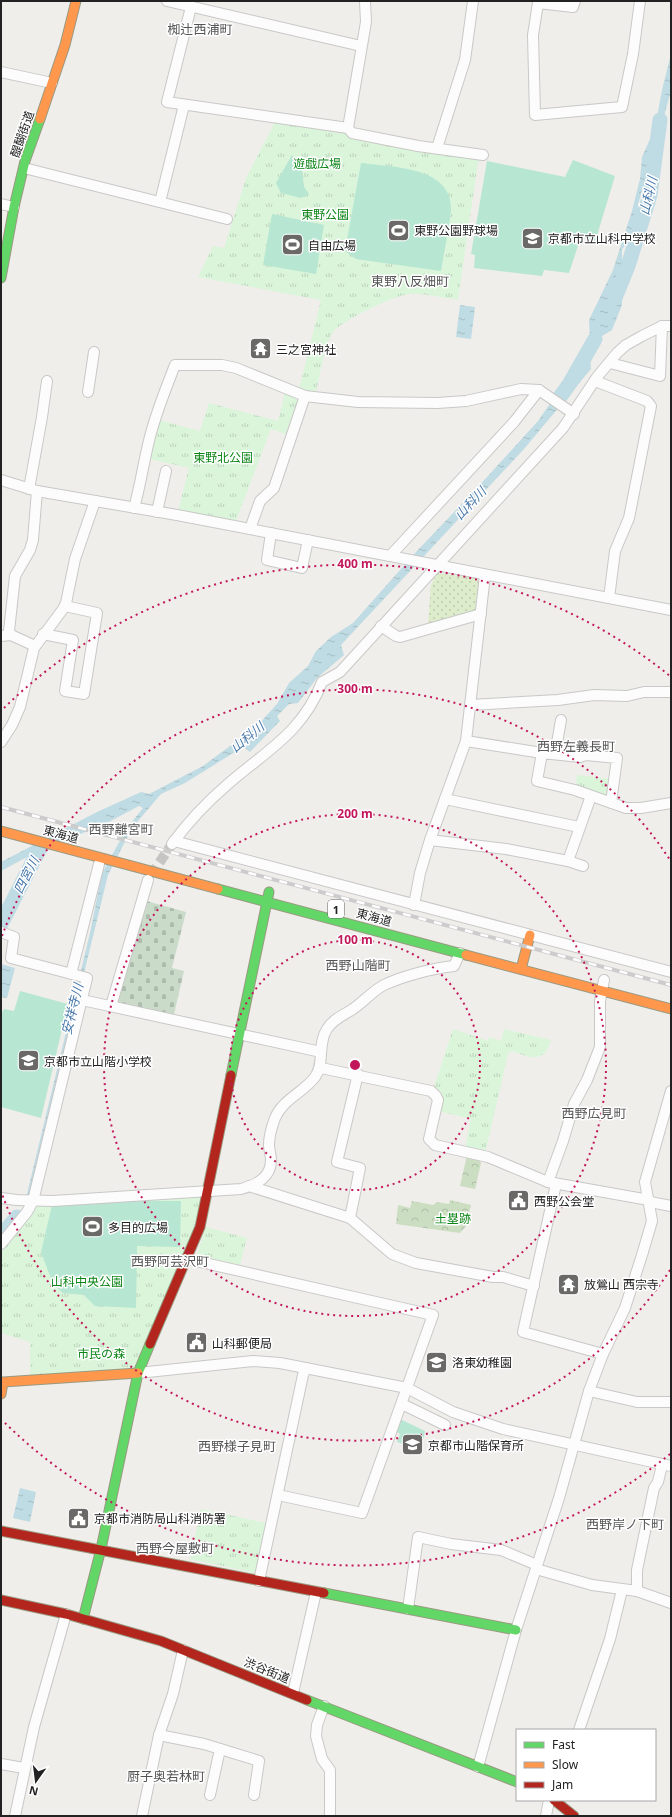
<svg xmlns="http://www.w3.org/2000/svg" width="672" height="1817" font-family="'Noto Sans','Noto Sans JP',sans-serif">
  <style>
    .grass { fill: url(#grass-dots) }
    .forest { fill: url(#forest-crowns) }
    .cemetery { fill: url(#cemetery-stones) }
    .park { fill: url(#park-tufts) }
    .pitch { fill: #b7e6d2 }
    .water { fill: url(#water-ripples) }
    .lines { fill: none; stroke-linecap: round; stroke-linejoin: round }
    .river { stroke: #bfdbe3; stroke-width: 15 }
    .street-tunnel { stroke: #c7c5c3; stroke-width: 10; stroke-dasharray: 10 5; stroke-linecap: butt }
    .street-casing { stroke: #c9c8c7; stroke-width: 12 }
    .fast-casing { stroke: #999a82; stroke-width: 11 }
    .slow-casing { stroke: #999a82; stroke-width: 11 }
    .jam-casing { stroke: #999a82; stroke-width: 11 }
    .street { stroke: #fdfcfc; stroke-width: 10 }
    .fast { stroke: #63d668; stroke-width: 9 }
    .slow { stroke: #ff974d; stroke-width: 9 }
    .jam { stroke: #b3261e; stroke-width: 9 }
    .rail-casing { stroke: #ccc; stroke-width: 4 }
    .rail { stroke: #fff; stroke-width: 2.5; stroke-dasharray: 8; stroke-linecap: butt }
    .ring { fill: none; stroke: #c2185b; stroke-width: 2; stroke-dasharray: 2 4 }
    .labels { text-anchor: middle; dominant-baseline: central; stroke-width: 3; stroke-linejoin: round; paint-order: stroke }
    .shield { fill: #fff; stroke: #646464; stroke-width: 1 }
    .shield-label { font-size: 11px; font-weight: bold; fill: #222 }
    .street-label { font-size: 12px; fill: #222; stroke: #fff }
    .park-label { font-size: 12px; fill: #0c8416; stroke: #fff }
    .poi-label { font-size: 12px; fill: #222; stroke: #fff; text-anchor: start }
    .neighbourhood-label { font-size: 13px; fill: #555; stroke: #fff }
    .water-label { font-size: 13px; font-style: italic; fill: #4a7aab; stroke: #fff }
    .centre { fill: #c2185b; stroke: #fff; stroke-width: 2 }
    .ring-label { font-size: 12px; text-anchor: middle; font-weight: bold; fill: #c2185b; stroke: #fff; stroke-width: 3; stroke-linejoin: round; paint-order: stroke }
  </style>
  <defs>
    <pattern id="grass-dots" width="8" height="8" patternUnits="userSpaceOnUse"><rect width="8" height="8" fill="#ddeccb"/><path d="M2 2h.1M6 6h.1" fill="none" stroke="#bdcaae" stroke-width="1.8" stroke-linecap="round"/></pattern>
    <pattern id="forest-crowns" width="20" height="18" patternUnits="userSpaceOnUse"><rect width="20" height="18" fill="#cbdec1"/><path d="M2 6a3 3 0 1 1 6 0M12 15a3 3 0 1 1 6 0" fill="none" stroke="#aebea6"/></pattern>
    <pattern id="cemetery-stones" width="16" height="16" patternUnits="userSpaceOnUse"><rect width="16" height="16" fill="#cadbca"/><path d="M2 7V4a2 2 0 0 1 4 0v3zM10 15v-3a2 2 0 0 1 4 0v3z" fill="#adbcad"/></pattern>
    <pattern id="park-tufts" width="24" height="20" patternUnits="userSpaceOnUse"><rect width="24" height="20" fill="#daf5da"/><path d="M3 7l-1-3M5 7V3M7 7l1-3M15 17l-1-3M17 17v-4M19 17l1-3" fill="none" stroke="#bbd2bb"/></pattern>
    <pattern id="water-ripples" width="26" height="14" patternUnits="userSpaceOnUse"><rect width="26" height="14" fill="#bfdbe3"/><path d="M2 4q2-2 4 0t4 0M15 11q2-2 4 0t4 0" fill="none" stroke="#a4bcc2"/></pattern>
  </defs>
  <rect width="100%" height="100%" fill="#f0eeeb"/>
  <polygon class="grass" points="437,573 476,578 479,582 475,614 428,625 431,585"/>
  <g class="forest">
    <polygon points="467,1155 479,1159 481,1163 475,1189 460,1186"/>
    <polygon points="450,1200 471,1205 466,1226 460,1233 396,1224 398,1205 410,1208 412,1201 433,1205 437,1202 449,1204"/>
  </g>
  <polygon class="cemetery" points="143,900 186,912 172,968 184,971 173,1019 115,1005"/>
  <g class="park">
    <path d="M277,118L487,158L478,162L458,300C445,298 422,293 409,294C395,295 341,321 333,332C324,346 319,380 315,397L305,396L291,436L271,429L234,526L177,515L189,468L145,458L155,419L200,431L209,403L278,421L286,388L298,393L321,300L198,277L213,246L224,248L246,178Z"/>
    <polygon points="577,775 611,779 610,794 605,798 576,787"/>
    <path d="M453,1029L488,1041L489,1037L501,1041L504,1029L551,1040C545,1064 530,1058 512,1051L508,1054L485,1154L465,1149L471,1119L438,1111L433,1090Z"/>
    <polygon points="208,1190 138,1373 30,1380 30,1342 1,1333 1,1244 33,1201"/>
    <polygon points="206,1227 247,1238 240,1265 197,1255"/>
    <polygon points="201,1509 266,1523 255,1573 190,1559"/>
  </g>
  <g class="pitch">
    <polygon points="292,155 302,169 304,187 309,194 301,198 281,193 276,183"/>
    <polygon points="573,160 615,176 595,242 581,237 569,273 544,270 542,276 474,268 475,255 471,254 487,161 565,177"/>
    <path d="M361,163C390,167 453,166 451,210C449,230 444,251 441,271L356,259L345,251Z"/>
    <polygon points="272,214 324,225 316,274 263,265"/>
    <polygon points="20,991 68,1004 41,1118 1,1107 1,1014 4,1009 14,1011"/>
    <polygon points="53,1201 181,1201 180,1247 137,1246 136,1308 95,1306 84,1295 63,1293 53,1284 41,1252"/>
    <polygon points="400,1419 425,1431 421,1450 397,1442 400,1434 397,1432"/>
  </g>
  <g class="water">
    <polygon points="671,54 671,91 648,173 638,204 638,213 632,238 622,249 622,305 612,330 602,336 590,357 591,369 524,449 341,645 344,655 317,678 298,703 289,704 277,716 280,721 250,752 243,747 185,783 161,794 132,828 108,875 27,1206 1,1241 1,1236 24,1206 90,933 102,873 127,828 143,808 139,806 103,825 38,851 1,871 1,862 97,812 141,792 149,794 203,766 257,726 277,704 289,683 308,666 316,651 331,637 353,623 416,552 477,488 538,421 556,395 580,373 590,340 589,320 613,270 632,211 640,179 642,157 655,128 662,90"/>
    <polygon points="460,305 475,307 471,339 456,337"/>
    <polygon points="1,964 15,968 7,998 1,997"/>
    <polygon points="20,1488 36,1492 30,1522 13,1518"/>
  </g>
  <g class="lines">
    <g class="river">
      <polyline points="615,298 628,266 650,195 660,120"/>
      <polyline points="560,397 570,383 595,339"/>
      <polyline points="1,924 40,848"/>
      <polyline points="1,1236 17,1217"/>
    </g>
    <polyline class="street-tunnel" points="151,875 172,844"/>
    <defs>
      <g id="street">
        <polyline points="167,1 361,46"/>
        <polyline points="365,1 366,22 348,128 352,133 418,146 483,155"/>
        <polyline points="575,1 573,7 538,3 533,35 535,115 622,107 633,54 640,1"/>
        <polyline points="191,7 167,102 348,128"/>
        <polyline points="1,72 52,83"/>
        <polyline points="437,148 465,60 473,1"/>
        <polyline points="24,168 227,219"/>
        <polyline points="160,202 184,105"/>
        <polyline points="1,204 14,207"/>
        <polyline points="610,363 660,376 662,326"/>
        <polyline points="595,381 647,401 651,406 629,518 615,551 609,598"/>
        <polyline points="88,392 94,352"/>
        <polyline points="1,480 37,491 177,515 671,610"/>
        <polyline points="29,489 42,417 47,381"/>
        <path d="M134,508C140,487 143,466 148,445C154,417 165,391 175,365H222L236,368L305,396L358,402L437,403L466,401L521,389L539,390L574,414"/>
        <polyline points="157,512 166,471"/>
        <polyline points="250,529 260,501 274,488 305,396"/>
        <polyline points="271,533 267,560 302,568 308,540"/>
        <polyline points="390,556 514,422 539,390"/>
        <polyline points="381,626 396,636 400,637 481,614"/>
        <polyline points="43,634 73,640 65,691 84,694 97,613 65,606"/>
        <polyline points="1,636 11,635"/>
        <polyline points="35,646 11,635 9,631 15,576 30,550 33,540 37,491"/>
        <polyline points="470,705 558,700 594,695 627,696 644,692 671,692"/>
        <polyline points="466,741 542,753"/>
        <polyline points="1,742 12,725 20,707 34,648 63,609 66,603 75,559 95,501"/>
        <polyline points="555,754 561,720"/>
        <polyline points="445,799 579,827"/>
        <polyline points="611,803 617,758 586,755 580,757 542,753 537,781 575,790 626,808 641,808 671,803"/>
        <polyline points="430,840 506,849 568,861 591,796"/>
        <polyline points="174,841 671,972"/>
        <path d="M172,844C188,822 207,802 228,784C266,751 303,732 322,682L340,672L563,428L597,377L617,353L626,345L642,336L662,326H671"/>
        <polyline points="568,861 583,866"/>
        <polyline points="414,905 420,873 430,840 466,741 485,575"/>
        <polyline points="1,932 14,937 11,958 87,978 33,1201 27,1212 1,1244"/>
        <polyline points="71,974 99,864"/>
        <polyline points="82,1000 321,1052"/>
        <polyline points="111,1006 148,880"/>
        <polyline points="321,1068 431,1091 436,1096 438,1100 429,1139 435,1145 488,1157 548,1182 649,1200"/>
        <polyline points="548,1182 563,1141 574,1104 587,1080 600,1047 600,1001 604,980"/>
        <polyline points="556,1184 523,1332 603,1354"/>
        <polyline points="249,1186 350,1218 392,1254 416,1263 493,1277 503,1277 534,1286"/>
        <path d="M1,1198L17,1200L53,1201L241,1189C256,1185 271,1178 271,1160C271,1155 269,1150 269,1145C269,1136 272,1126 275,1118C283,1099 303,1093 315,1077C325,1063 317,1044 327,1029C333,1019 344,1015 353,1009C363,1002 374,990 384,985C403,976 434,968 454,966L460,953"/>
        <polyline points="650,1202 671,1206"/>
        <polyline points="350,1218 360,1168 337,1162 358,1074"/>
        <polyline points="187,1259 433,1315 362,1513 278,1495"/>
        <polyline points="138,1373 253,1361 280,1363 407,1388 453,1412 503,1429 671,1466"/>
        <polyline points="589,1391 637,1402 671,1402"/>
        <polyline points="402,1404 445,1425"/>
        <polyline points="536,1569 592,1585 637,1591 671,1603"/>
        <polyline points="259,1581 303,1375 306,1368"/>
        <polyline points="637,1591 637,1570 654,1488 658,1482 662,1465"/>
        <polyline points="408,1609 418,1537 451,1544 501,1550 537,1565"/>
        <polyline points="293,1693 316,1592"/>
        <polyline points="324,1706 317,1725 316,1736 322,1759 330,1770 330,1816"/>
        <polyline points="579,1730 610,1639 622,1590"/>
        <polyline points="159,1735 204,1744 259,1761 254,1795"/>
        <polyline points="1,1764 24,1768"/>
        <polyline points="478,1767 516,1630 559,1498 589,1391 603,1354 625,1308 642,1255 652,1221 645,1182 671,1091"/>
        <polyline points="210,1795 220,1749"/>
        <polyline points="15,1816 34,1727 66,1614"/>
        <polyline points="142,1816 159,1735 173,1694 183,1650"/>
        <polyline points="546,1816 549,1800"/>
      </g>
      <g id="fast">
        <polyline points="1,278 14,207 25,161 40,119"/>
        <polyline points="218,889 466,955"/>
        <polyline points="231,1075 269,892"/>
        <polyline points="324,1593 516,1630"/>
        <polyline points="83,1619 101,1549 138,1373 150,1344"/>
        <polyline points="307,1700 517,1782"/>
      </g>
      <g id="slow">
        <polyline points="40,119 65,45 76,1"/>
        <polyline points="1,831 218,889"/>
        <polyline points="466,955 671,1009"/>
        <polyline points="521,969 530,935"/>
        <polyline points="1,1394 3,1382 138,1373"/>
      </g>
      <g id="jam">
        <polyline points="150,1344 200,1227 231,1075"/>
        <polyline points="1,1531 324,1593"/>
        <polyline points="1,1600 66,1614 161,1641 307,1700"/>
        <polyline points="554,1800 574,1816"/>
      </g>
    </defs>
    <use href="#street" class="street-casing"/>
    <use href="#fast" class="fast-casing"/>
    <use href="#slow" class="slow-casing"/>
    <use href="#jam" class="jam-casing"/>
    <use href="#street" class="street"/>
    <use href="#fast" class="fast"/>
    <use href="#slow" class="slow"/>
    <use href="#jam" class="jam"/>
    <defs>
      <polyline id="rail" points="1,807 671,985"/>
    </defs>
    <use href="#rail" class="rail-casing"/>
    <use href="#rail" class="rail"/>
  </g>
  <g class="ring">
    <circle cx="355" cy="1065" r="125"/>
    <circle cx="355" cy="1065" r="251"/>
    <path d="M670 1270A376 376 0 0 1 2 1194M2 936A376 376 0 0 1 670 860"/>
    <path d="M670 1454A501 501 0 0 1 4 1422M4 708A501 501 0 0 1 670 676"/>
  </g>
  <defs>
    <symbol id="stadium-square" viewBox="-11 -11 22 22"><rect x="-9" y="-9" width="18" height="18" rx="4" fill="#6a6968" stroke="#fff"/><path d="M0-5a6.5 5 0 1 0 0 10a6.5 5 0 1 0 0-10ZM-3.5-1.8h7v3.6h-7Z" fill="#fff"/></symbol>
    <symbol id="school-square" viewBox="-11 -11 22 22"><rect x="-9" y="-9" width="18" height="18" rx="4" fill="#6a6968" stroke="#fff"/><path d="M0-5L7-2L0 1L-7-2ZM-4 1L0 2.5L4 1V4Q0 6-4 4Z" fill="#fff"/></symbol>
    <symbol id="temple-square" viewBox="-11 -11 22 22"><rect x="-9" y="-9" width="18" height="18" rx="4" fill="#6a6968" stroke="#fff"/><path d="M0-6L5-2H3V0L6.5 2.5H4V6H1.5V3h-3V6H-4V2.5H-6.5L-3 0V-2H-5Z" fill="#fff"/></symbol>
    <symbol id="civic-square" viewBox="-11 -11 22 22"><rect x="-9" y="-9" width="18" height="18" rx="4" fill="#6a6968" stroke="#fff"/><path d="M-.6-6.5H3V-4.5H.6V-3L4-1V1h2V6H-6V1h2V-1L-.6-3ZM-1.2 2.5V6h2.4V2.5Z" fill="#fff"/></symbol>
  </defs>
  <g fill-rule="evenodd">
    <use href="#stadium-square" x="386" y="218" width="25" height="25"/>
    <use href="#school-square" x="520" y="226" width="25" height="25"/>
    <use href="#stadium-square" x="280" y="232" width="25" height="25"/>
    <use href="#temple-square" x="248" y="336" width="25" height="25"/>
    <use href="#school-square" x="16" y="1048" width="25" height="25"/>
    <use href="#civic-square" x="506" y="1188" width="25" height="25"/>
    <use href="#stadium-square" x="80" y="1214" width="25" height="25"/>
    <use href="#temple-square" x="556" y="1272" width="25" height="25"/>
    <use href="#civic-square" x="184" y="1330" width="25" height="25"/>
    <use href="#school-square" x="424" y="1350" width="25" height="25"/>
    <use href="#school-square" x="400" y="1432" width="25" height="25"/>
    <use href="#civic-square" x="66" y="1506" width="25" height="25"/>
  </g>
  <g class="labels">
    <rect class="shield" x="328" y="900" width="16" height="18" rx="3"/>
    <g class="shield-label">
      <text x="336" y="909">1</text>
    </g>
    <g class="street-label">
      <text transform="translate(22 134) rotate(-71)">醍醐街道</text>
      <text transform="translate(61 834) rotate(15)">東海道</text>
      <text transform="translate(374 917) rotate(15)">東海道</text>
      <text transform="translate(267 1670) rotate(22)">渋谷街道</text>
    </g>
    <g class="park-label">
      <text x="317" y="163">遊戯広場</text>
      <text x="325" y="214">東野公園</text>
      <text x="223" y="457">東野北公園</text>
      <text x="453" y="1218">土塁跡</text>
      <text x="87" y="1281">山科中央公園</text>
      <text x="101" y="1353">市民の森</text>
    </g>
    <g class="poi-label">
      <text x="414" y="230">東野公園野球場</text>
      <text x="548" y="238">京都市立山科中学校</text>
      <text x="308" y="245">自由広場</text>
      <text x="276" y="349">三之宮神社</text>
      <text x="44" y="1061">京都市立山階小学校</text>
      <text x="534" y="1201">西野公会堂</text>
      <text x="108" y="1227">多目的広場</text>
      <text x="584" y="1284">放鶯山 西宗寺</text>
      <text x="212" y="1343">山科郵便局</text>
      <text x="452" y="1362">洛東幼稚園</text>
      <text x="428" y="1445">京都市山階保育所</text>
      <text x="94" y="1518">京都市消防局山科消防署</text>
    </g>
    <g class="neighbourhood-label">
      <text x="200" y="29">椥辻西浦町</text>
      <text x="410" y="281">東野八反畑町</text>
      <text x="576" y="746">西野左義長町</text>
      <text x="121" y="829">西野離宮町</text>
      <text x="358" y="965">西野山階町</text>
      <text x="594" y="1113">西野広見町</text>
      <text x="170" y="1261">西野阿芸沢町</text>
      <text x="237" y="1446">西野様子見町</text>
      <text x="625" y="1524">西野岸ノ下町</text>
      <text x="175" y="1548">西野今屋敷町</text>
      <text x="166" y="1776">厨子奥若林町</text>
    </g>
    <g class="water-label">
      <text transform="translate(648 196) rotate(-77)">山科川</text>
      <text transform="translate(470 503) rotate(-47)">山科川</text>
      <text transform="translate(247 737) rotate(-40)">山科川</text>
      <text transform="translate(26 875) rotate(-63)">四宮川</text>
      <text transform="translate(72 1009) rotate(-76)">安祥寺川</text>
    </g>
  </g>
  <circle cx="355" cy="1065" r="6" class="centre"/>
  <g class="ring-label">
    <text x="355" y="568">400 m</text>
    <text x="355" y="693">300 m</text>
    <text x="355" y="818">200 m</text>
    <text x="355" y="944">100 m</text>
  </g>
  <rect width="672" height="1817" fill="none" stroke="#222222" stroke-width="4"/>
  <rect x="516" y="1729" width="140" height="72" fill="#ffffff" stroke="#a7a7a7"/>
  <rect x="524" y="1742" width="20" height="6" fill="#63d668" stroke="#a7a7a7"/>
  <text x="552" y="1749" font-size="12" fill="#222222">Fast</text>
  <rect x="524" y="1762" width="20" height="6" fill="#ff974d" stroke="#a7a7a7"/>
  <text x="552" y="1769" font-size="12" fill="#222222">Slow</text>
  <rect x="524" y="1782" width="20" height="6" fill="#b3261e" stroke="#a7a7a7"/>
  <text x="552" y="1789" font-size="12" fill="#222222">Jam</text>
  <g transform="translate(36 1781) rotate(194)" stroke="#ffffff" stroke-width="3" paint-order="stroke">
  <path d="M0-3L7 15L0 10L-7 15Z" fill="#222222"/>
  <text y="-6" font-size="11" font-weight="bold" text-anchor="middle" fill="#222222">N</text>
  </g>
</svg>
